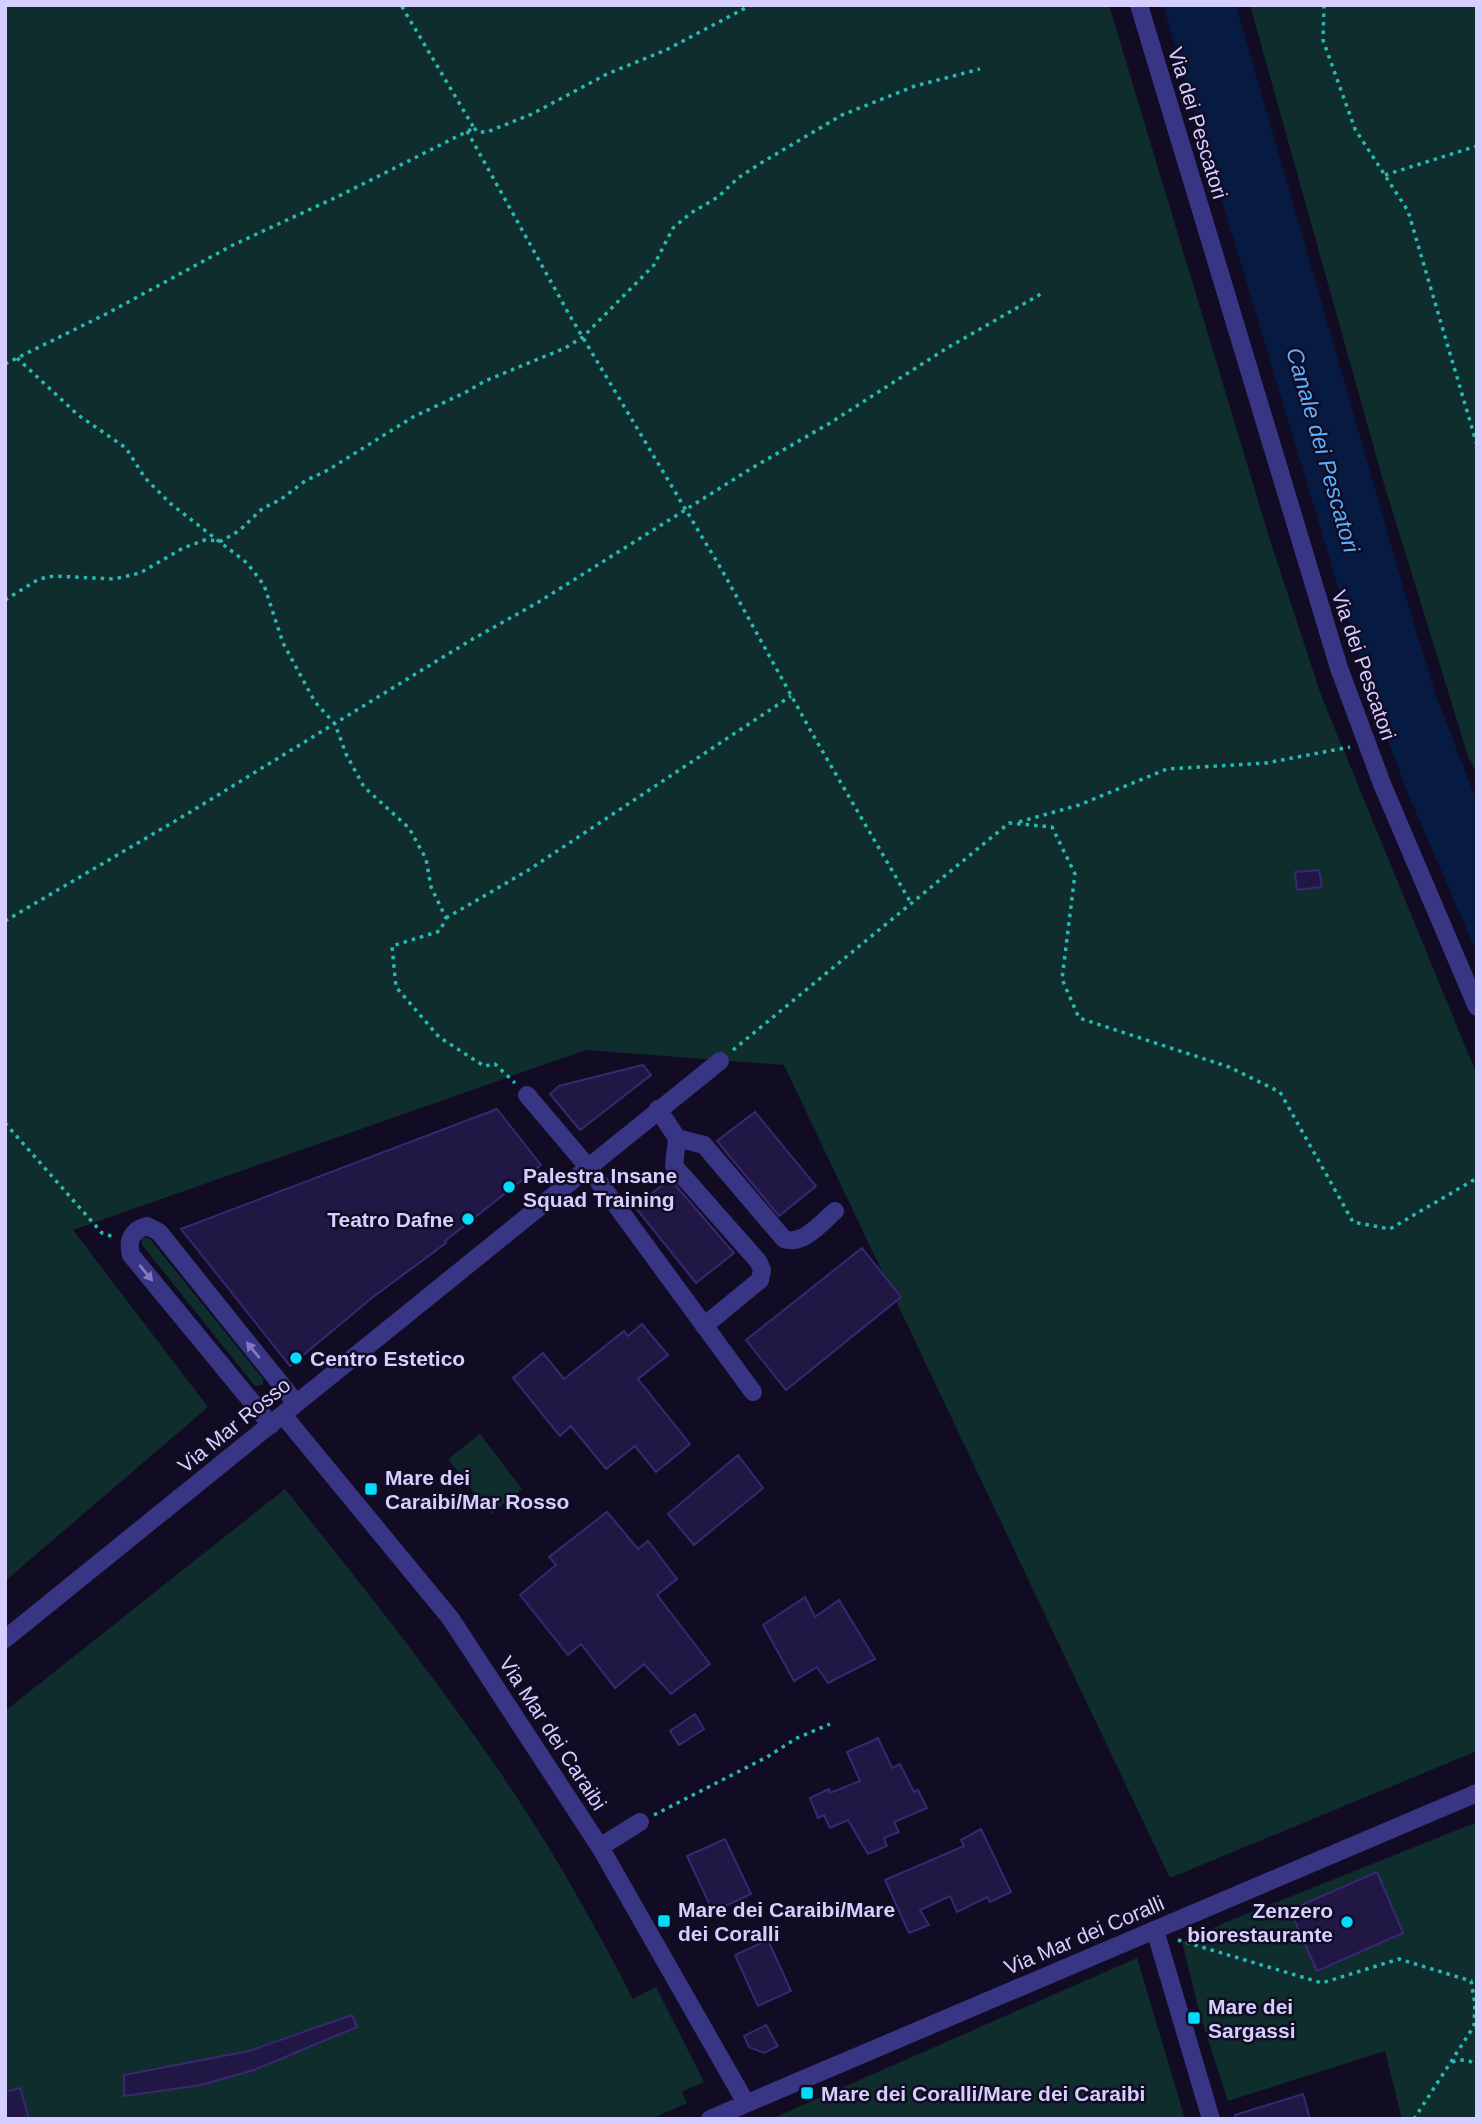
<svg xmlns="http://www.w3.org/2000/svg" width="1482" height="2124" font-family="Helvetica,sans-serif">
<rect width="100%" height="100%" fill="#110c23"/>
<path fill="#0f2d2d" d="M5,5h1104l160,532 52,158 156,380v676l-307,127 -386,-813 -198,-15 -513,180 135,177 -203,174z
M1250,5h227v770l-9,-19 -84,-272z
M145,1237l5,2 113,140v6l-8,1 -113,-141 -1,-6z
M480,1434l42,55 -31,25 -43,-55z
M285,1489c80,100 160,200 231,307 43,65 81,133 117,203l23,-12 48,95 -22,10 5,11 -36,16h-646v-408z
M1477,1822v297h-75l-17,-68 -157,50 -28,-86 -18,-73 42,-19z
M1137,1958l48,161h-414z"/>
<path fill="#071b42" d="M1163,5h73l179,623 22,70 40,104v151l-66,-152 -40,-105z"/>
<path fill="#211745" stroke="#382872" stroke-width="2" d="M1319,870l3,17 -25,3 -2,-18z
M643,1065l8,10 -71,55 -30,-36 9,-8z
M497,1109l44,56 -96,76 1,2 -73,54 -83,69 -109,-137z
M755,1112l61,74 -37,30 -62,-75z
M670,1179l64,74 -38,30 -61,-76z
M862,1248l39,49 -115,93 -40,-50z
M642,1324l26,31 -30,24 52,65 -34,28 -21,-26 -29,23 -35,-43 -11,10 -47,-58 30,-25 21,26 60,-48 4,5z
M738,1455l25,33 -69,57 -26,-31z
M607,1512l31,37 10,-8 29,38 -20,16 53,69 -39,30 -27,-30 -29,24 -34,-44 -13,11 -48,-60 36,-30 -7,-8z
M805,1597l10,20 24,-17 36,59 -47,24 -11,-16 -23,14 -31,-56z
M695,1714l9,15 -25,16 -9,-14z
M878,1738l14,30 8,-4 14,28 4,-2 9,18 -33,14 5,10 -15,6 3,8 -19,8 -20,-34 -18,8 -6,-13 -6,3 -8,-20 19,-9 1,4 30,-12 -13,-29z
M981,1829l30,63 -21,10 -3,-5 -30,15 -7,-16 -30,14 9,15 -20,8 -24,-53 79,-34 -3,-6z
M725,1839l26,55 -38,18 -26,-56z
M1377,1872l26,61 -86,38 -27,-61z
M768,1940l23,51 -33,15 -23,-51z
M352,2015l5,12 -103,43 -53,15 -77,11v-21l125,-24z
M766,2025l12,21 -14,7 -15,-6 -5,-11z
M20,2088l9,31h-24v-27z
M1303,2094l7,25h-74l-1,-4z"/>
<g fill="none" stroke-linecap="round" stroke-linejoin="round">
<path stroke="#27bab4" stroke-width="3.5" stroke-dasharray="3.5 5" stroke-linecap="butt" d="M1324,5l-1,35 32,89 53,82 69,234
M474,128l4,4h9l45,-18 75,-40 59,-24 85,-45
M467,131l103,185 153,256 90,163 98,168
M1385,175l92,-29
M17,358l61,57 48,33 19,30 26,26 76,59 17,22 19,58 32,59 20,22 11,30 18,33 45,41 17,31 5,28 15,31 -6,13 -48,15 4,41 43,50 45,29 11,-2 20,19
M5,364l103,-51 125,-68 108,-50 133,-67 -73,-123
M5,600l34,-21 15,-3 60,3 26,-6 43,-25 22,-8 16,1 18,-10 24,-23 17,-8 25,-19 23,-11 85,-53 53,-25 19,-11 80,-33 18,-11 71,-72 19,-37 18,-15 27,-16 20,-19 23,-15 81,-48 73,-29 65,-17
M1019,822l60,-17 88,-36 99,-6 84,-16
M446,918l81,-47 264,-175
M5,921l182,-107 284,-174 66,-37 215,-135 78,-45 117,-75 94,-54
M733,1050l276,-227 43,4 23,47 -13,105 17,39 150,49 51,25 73,130 37,7 87,-51
M5,1123l97,110 12,4
M654,1815l113,-58 30,-19 33,-14
M1178,1940l144,43 77,-24 72,22 4,23 -1,22 -60,93
M1452,2062c9,-3 18,-3 25,4"/>
<path stroke="#393585" stroke-width="18" d="M1139,5l200,663 43,116 95,223
M527,1095l61,72 165,225
M658,1109l19,29 -3,28 84,95 4,9 -2,10 -56,46
M677,1138l27,7 80,94c19,7 38,-17 51,-28
M283,1415l168,204 149,228 146,256
M271,1425l-140,-170c-4,-15 1,-25 16,-29l12,6 137,171
M5,1639l715,-578
M600,1847l40,-25
M1155,1930l56,189
M710,2119l767,-326"/>
</g>
<defs><path id="oneway-solid" d="M-6-.8H1V-3.2L6.5 0L1 3.2V.8H-6Z" transform="scale(1.75)"/></defs>
<g fill="#7f7abc">
<use href="#oneway-solid" transform="translate(146 1273) rotate(51)"/>
<use href="#oneway-solid" transform="translate(253 1350) rotate(-129)"/>
</g>
<g fill="#00dcf9" stroke="#110c23" stroke-width="2.5">
<circle cx="509" cy="1187" r="7"/>
<circle cx="468" cy="1219" r="7"/>
<circle cx="296" cy="1358" r="7"/>
<rect x="364" y="1482" width="14" height="14" rx="3.5"/>
<rect x="657" y="1914" width="14" height="14" rx="3.5"/>
<circle cx="1347" cy="1922" r="7"/>
<rect x="1187" y="2011" width="14" height="14" rx="3.5"/>
<rect x="800" y="2086" width="14" height="14" rx="3.5"/>
</g>
<g text-anchor="middle" dominant-baseline="central" stroke-width="5" stroke-linejoin="round" paint-order="stroke">
<g font-size="21" fill="#d5ceff" stroke="#110c23">
<text transform="translate(1198 123) rotate(73)">Via dei Pescatori</text>
<text transform="translate(1364 665) rotate(71)">Via dei Pescatori</text>
<text transform="translate(234 1425) rotate(-39)">Via Mar Rosso</text>
<text transform="translate(553 1733) rotate(57)">Via Mar dei Caraibi</text>
<text transform="translate(1084 1935) rotate(-23)">Via Mar dei Coralli</text>
</g>
<g font-size="21" font-weight="bold" fill="#d5ceff" stroke="#110c23" text-anchor="start">
<text x="523" y="1175">Palestra Insane<tspan x="523" dy="24">Squad Training</tspan></text>
<text x="454" y="1219" text-anchor="end">Teatro Dafne</text>
<text x="310" y="1358">Centro Estetico</text>
<text x="385" y="1477">Mare dei<tspan x="385" dy="24">Caraibi/Mar Rosso</tspan></text>
<text x="678" y="1909">Mare dei Caraibi/Mare<tspan x="678" dy="24">dei Coralli</tspan></text>
<text x="1333" y="1910" text-anchor="end">Zenzero<tspan x="1333" dy="24">biorestaurante</tspan></text>
<text x="1208" y="2006">Mare dei<tspan x="1208" dy="24">Sargassi</tspan></text>
<text x="821" y="2093">Mare dei Coralli/Mare dei Caraibi</text>
</g>
<g font-size="23" font-style="italic" fill="#5cb1ff" stroke="#110c23">
<text transform="translate(1323 450) rotate(74)">Canale dei Pescatori</text>
</g>
</g>
<rect width="1482" height="2124" fill="none" stroke="#d5ceff" stroke-width="14"/>
</svg>
